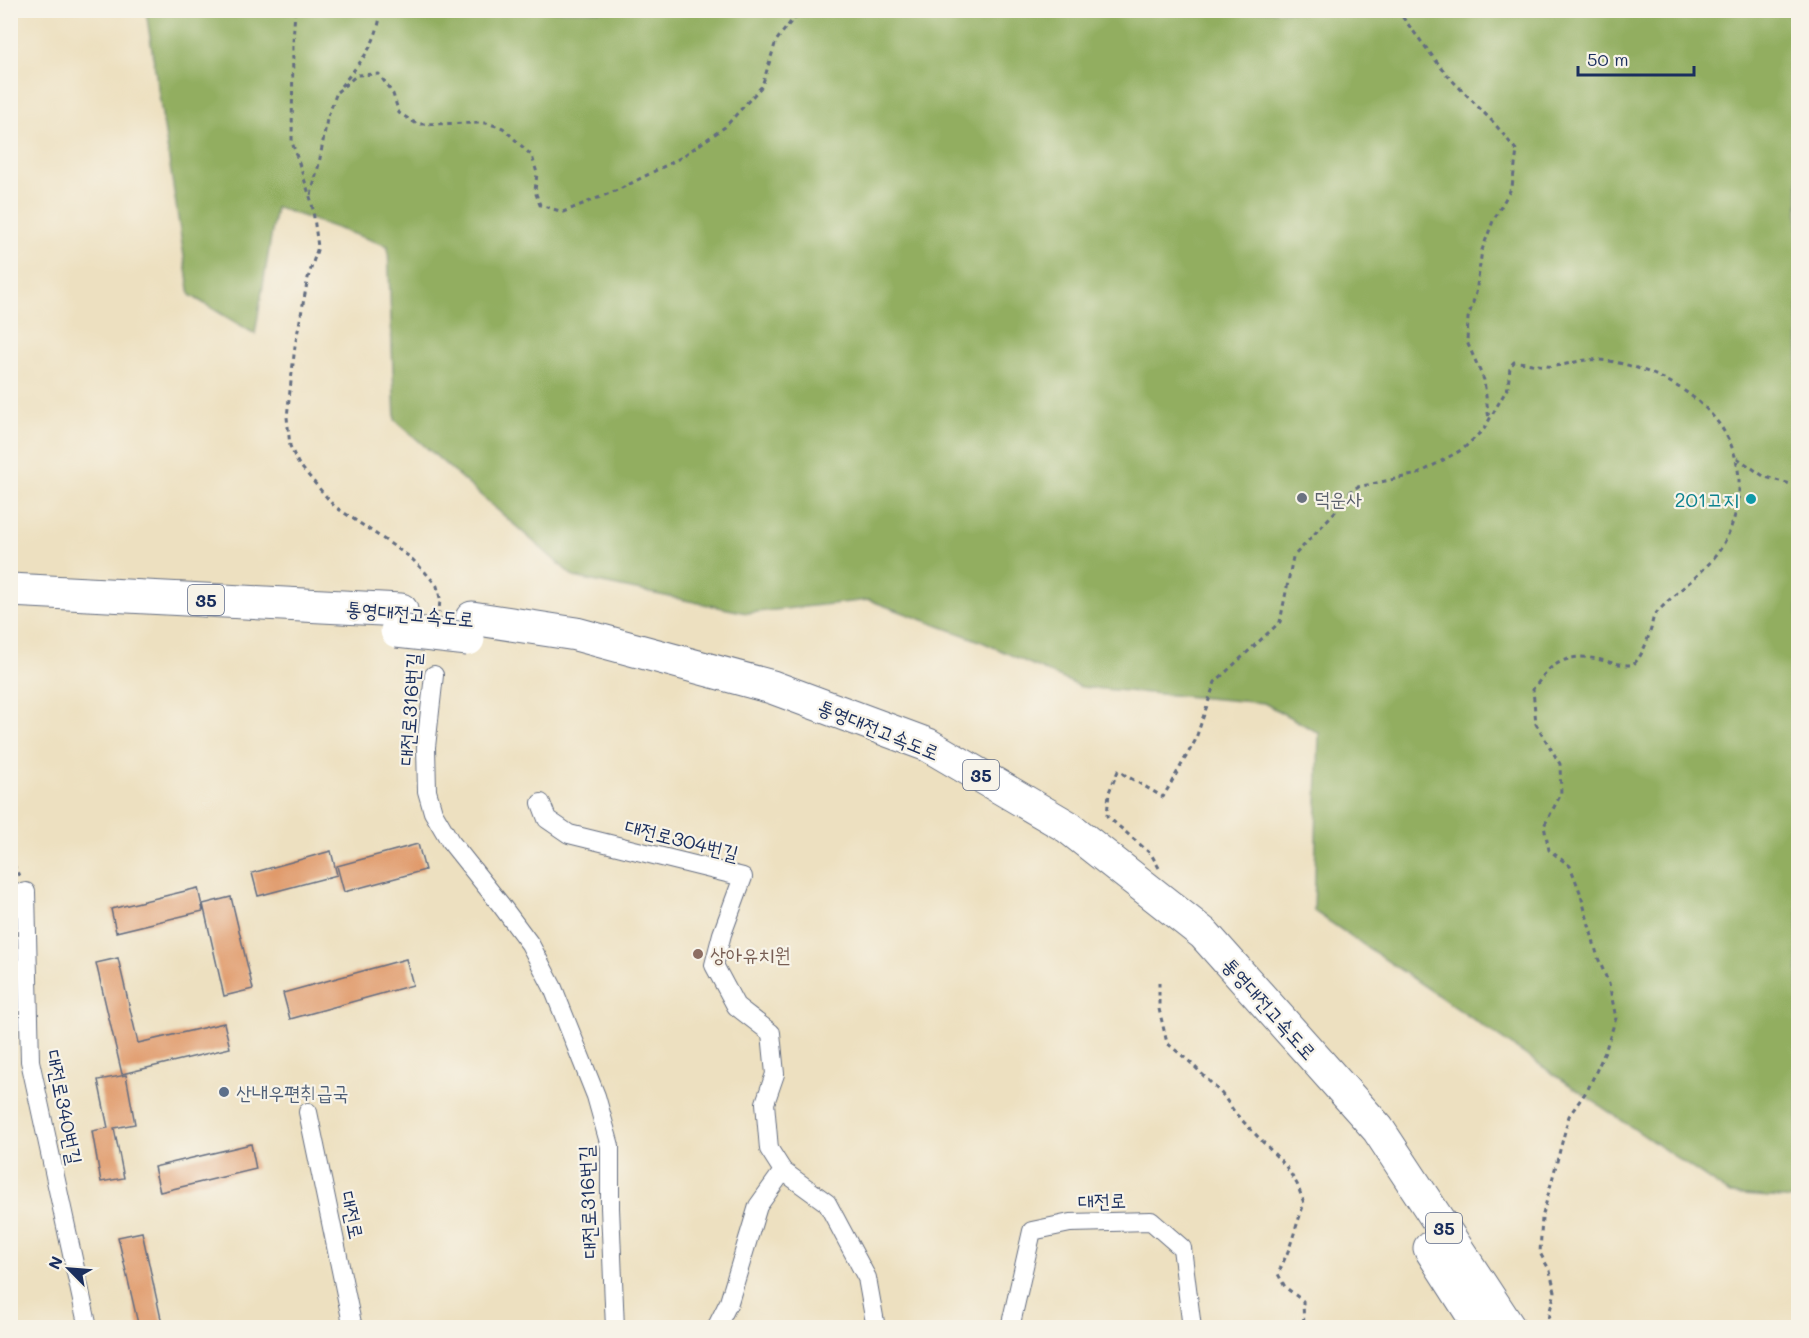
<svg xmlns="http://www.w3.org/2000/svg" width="1809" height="1338" font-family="Mali,'Poor Story',sans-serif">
<rect width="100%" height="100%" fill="#f7f3e8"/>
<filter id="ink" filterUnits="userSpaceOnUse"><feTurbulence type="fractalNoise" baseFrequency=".0167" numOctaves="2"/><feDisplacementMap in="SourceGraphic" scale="12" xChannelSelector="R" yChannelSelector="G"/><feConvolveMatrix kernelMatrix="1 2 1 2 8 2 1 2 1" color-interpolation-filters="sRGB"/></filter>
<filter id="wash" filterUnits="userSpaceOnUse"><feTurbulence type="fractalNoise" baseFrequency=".008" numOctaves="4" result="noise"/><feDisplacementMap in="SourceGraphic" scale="24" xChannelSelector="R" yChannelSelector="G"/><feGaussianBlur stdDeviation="1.35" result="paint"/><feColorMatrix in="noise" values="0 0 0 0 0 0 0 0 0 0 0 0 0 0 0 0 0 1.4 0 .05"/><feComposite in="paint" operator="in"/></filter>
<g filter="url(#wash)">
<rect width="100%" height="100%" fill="#ede0c0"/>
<path fill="#92ae60" stroke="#566e5f" stroke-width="1.5" d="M146,11h1652v1188l-68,-5 -416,-283 5,-178 -55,-30 -183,-16 -101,-46 -111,-41 -122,13 -173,-36 -179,-157 -7,-174 -112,-39 -21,127 -65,-39z"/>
<g id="blocks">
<path fill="#e09a6a" d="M418,844l7,26 -81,22 -7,-26z
M331,851l6,24 -79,21 -6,-23z
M198,888l5,23 -87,21 -5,-23z
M231,897l22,92 -29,7 -21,-92z
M118,958l20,85 86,-20 6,25 -108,26 -26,-111z
M406,959l7,26 -123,34 -7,-26z
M126,1075l9,49 -21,4 10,50 -23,4 -9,-51 16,-3 -10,-48z
M251,1144l5,25 -96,23 -6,-25z
M142,1232l21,96h-24l-21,-91z"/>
</g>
</g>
<g filter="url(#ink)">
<use href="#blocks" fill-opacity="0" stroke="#646d80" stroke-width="1.5"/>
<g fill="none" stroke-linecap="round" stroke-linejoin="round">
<defs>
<path id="street" d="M434,675l-8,72 1,44 6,21 17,29 51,64 29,39 23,44 43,108 14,50v62l5,120
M541,803l6,16 22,15 174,43 -21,57 -8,31 22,41 35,27 4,41 -10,29 4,46 14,22 44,32 40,75 9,50
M10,895l16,-3 4,169 58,267
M308,1112l45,216
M716,1328l13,-26 29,-96 25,-35
M1010,1328l22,-97 38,-8 81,-2 31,27 10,80"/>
<path id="highway" d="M10,590l391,20
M472,618l104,16 196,53 156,58 140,82 136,107 174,195 131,199
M1430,1248l51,80"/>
</defs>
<use href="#street" stroke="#646d80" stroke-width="20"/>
<use href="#highway" stroke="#646d80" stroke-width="35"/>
<path stroke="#646d80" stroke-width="3" stroke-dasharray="4.5 4.5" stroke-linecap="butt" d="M295,10l-2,32 -1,100 20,61 6,44 -10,31 -13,68 -8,71 3,29 8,17 36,43 76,51 15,15 12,14 3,12 -1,15
M1397,10l50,65 47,48 23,28 -5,36 -19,34 -11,29 -6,43 -8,25 -1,24 17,38 5,40
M341,86c21,-26 36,-41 40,-76
M337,92l20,-17 22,-1 14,20 6,19 18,11 69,-1 17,5 29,28 5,17 -2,18 5,14 23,7 57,-23 60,-31 45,-31 37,-41 14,-45 17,-22 26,-9
M311,195l8,-31 8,-45 10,-27
M1737,458l28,19 33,9
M10,856l9,20
M1159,868l-8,-14 -44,-38 2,-24 9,-21 45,26 32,-56 20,-59 65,-60 13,-65 52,-56 8,-13 65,-14 45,-25 21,-20 24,-42 2,-20 4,-5c14,0 27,5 41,4 11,-1 21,-5 32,-6 10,-1 26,1 36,4 83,21 144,88 103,175 -13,27 -38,43 -59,63 -3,4 -10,9 -12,13 -3,4 -3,10 -4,14 -5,14 -7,24 -18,36 -32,0 -51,-19 -81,2 -7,5 -13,15 -19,22l3,35 24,40 1,30 -17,32 5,24 21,16 10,26 18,66 11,26 7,34 -11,34 -17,37 -19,27 -27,102 -2,35 10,18 5,21 -6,22 -2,14
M1159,982v27l8,34 24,20 31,31 14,20 49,51 12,19 7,19 -15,46 -11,25 7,13 18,14 1,27"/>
<use href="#street" stroke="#fff" stroke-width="18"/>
<use href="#highway" stroke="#fff" stroke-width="33"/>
<defs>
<path id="highway-bridge" d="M397,631l71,8"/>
</defs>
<use href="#highway-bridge" stroke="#646d80" stroke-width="35" stroke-linecap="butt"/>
<use href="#highway-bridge" stroke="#fff" stroke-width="33"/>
</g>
</g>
<circle fill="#6b7280" stroke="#f7f3e8" stroke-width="2" cx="1302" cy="498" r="6"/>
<circle fill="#0f9aa8" stroke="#f7f3e8" stroke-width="2" cx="1751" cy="499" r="6"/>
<circle fill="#8d6e63" stroke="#f7f3e8" stroke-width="2" cx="698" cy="954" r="6"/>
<circle fill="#5c6f8a" stroke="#f7f3e8" stroke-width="2" cx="224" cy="1092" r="6"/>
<g text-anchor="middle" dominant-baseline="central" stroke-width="4.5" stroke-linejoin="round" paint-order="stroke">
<g fill="#f7f3e8" stroke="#5d6a87" stroke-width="1.5">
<rect x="188" y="585" width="36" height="30" rx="4.5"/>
<rect x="963" y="760" width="36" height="30" rx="4.5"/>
<rect x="1426" y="1213" width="36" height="30" rx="4.5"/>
</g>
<g font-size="18" font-weight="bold" fill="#1b2f5e">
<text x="206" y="600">35</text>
<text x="981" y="775">35</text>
<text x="1444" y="1228">35</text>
</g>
<g font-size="20" fill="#5b616d" stroke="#f7f3e8" text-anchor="start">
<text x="1314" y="498">덕운사</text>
</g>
<g font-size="20" fill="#0d838f" stroke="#f7f3e8" text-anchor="end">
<text x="1739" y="499">201고지</text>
</g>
<g font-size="20" fill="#1b2f5e" stroke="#f7f3e8">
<text transform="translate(410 613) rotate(5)">통영대전고속도로</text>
<text transform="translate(409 709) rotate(-86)">대전로316번길</text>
<text transform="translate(879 729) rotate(22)">통영대전고속도로</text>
<text transform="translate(682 839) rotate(14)">대전로304번길</text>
<text transform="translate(1270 1008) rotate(48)">통영대전고속도로</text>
<text transform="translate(65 1107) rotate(79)">대전로340번길</text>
<text transform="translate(1102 1200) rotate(-2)">대전로</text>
<text transform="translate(587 1202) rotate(-92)">대전로316번길</text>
<text transform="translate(353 1215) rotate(78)">대전로</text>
</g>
<g font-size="20" fill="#785e54" stroke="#f7f3e8" text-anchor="start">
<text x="710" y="954">상아유치원</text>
</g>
<g font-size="20" fill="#4e5e75" stroke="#f7f3e8" text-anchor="start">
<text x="236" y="1092">산내우편취급국</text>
</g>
</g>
<rect width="1809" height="1338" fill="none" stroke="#f7f3e8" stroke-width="36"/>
<g transform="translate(69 1269) rotate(295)" stroke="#f7f3e8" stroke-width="4.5" paint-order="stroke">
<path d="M0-4.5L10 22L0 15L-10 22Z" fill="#1b2f5e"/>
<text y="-9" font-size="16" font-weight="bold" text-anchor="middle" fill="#1b2f5e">N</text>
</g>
<path d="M1578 66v9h116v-9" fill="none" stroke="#1b2f5e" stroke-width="3"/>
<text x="1587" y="66" font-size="18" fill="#1b2f5e" stroke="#f7f3e8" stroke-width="4.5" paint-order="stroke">50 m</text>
</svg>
